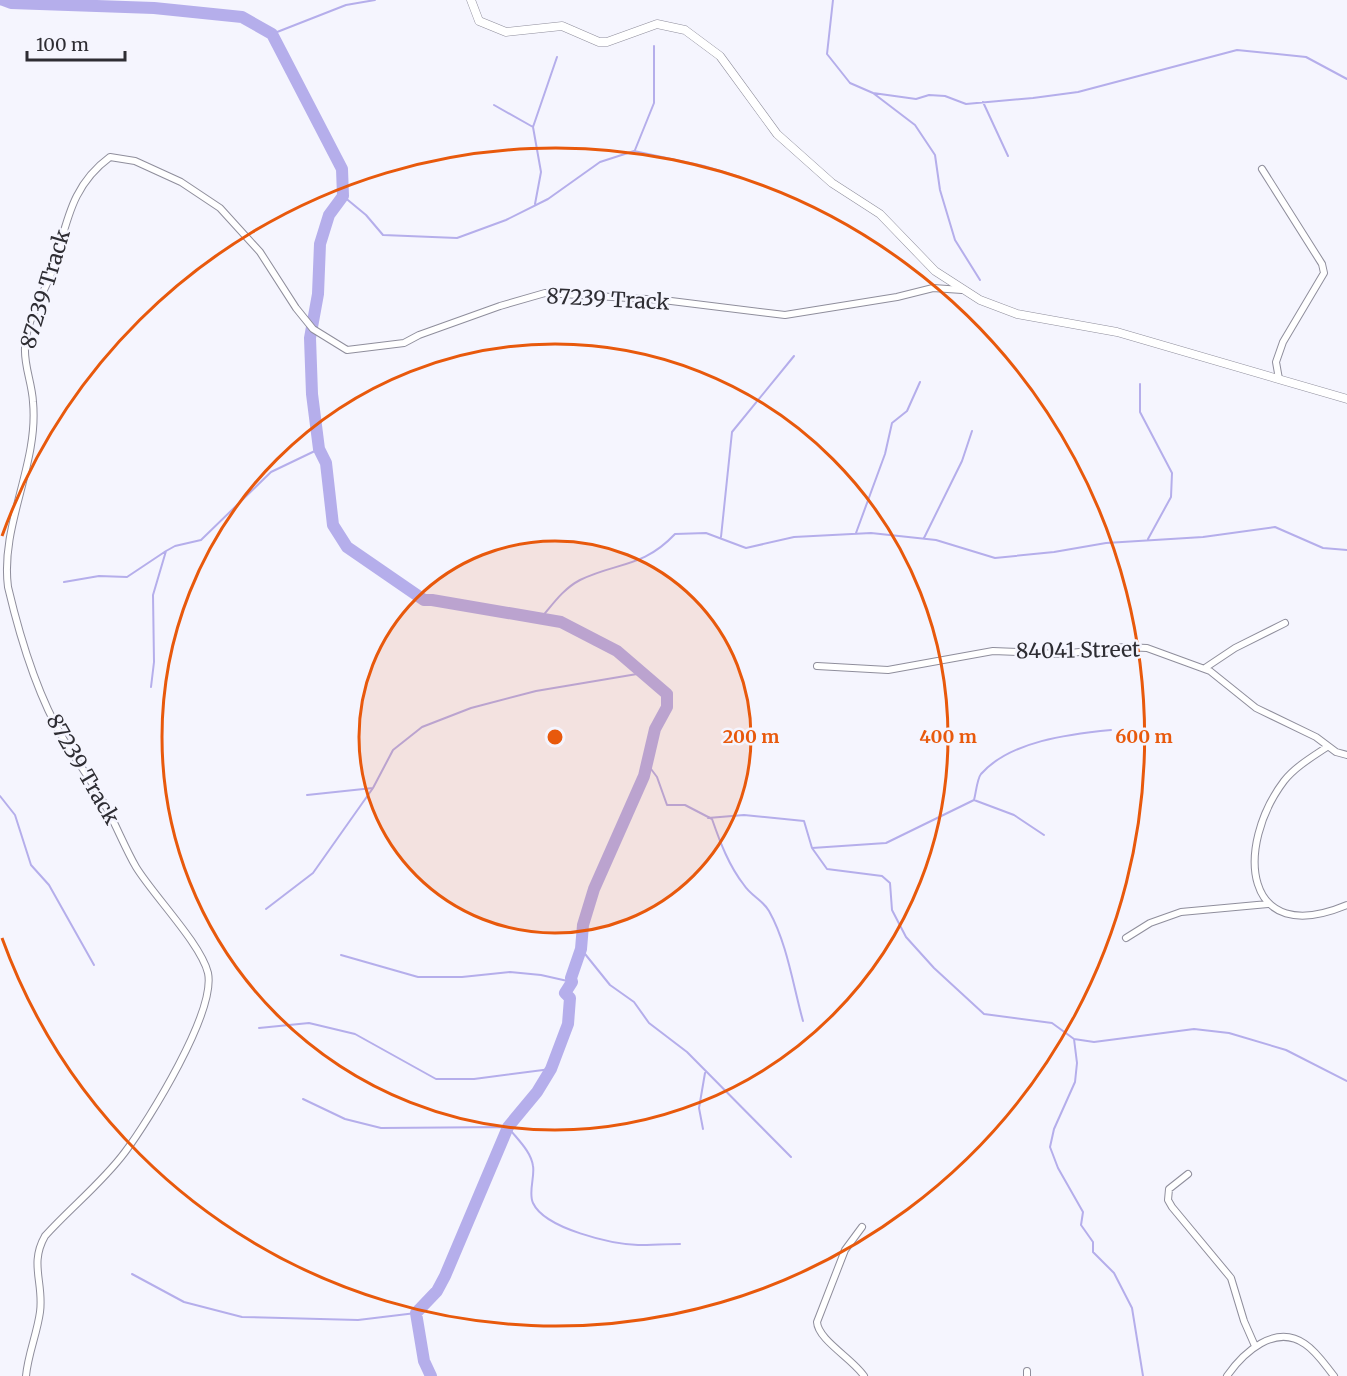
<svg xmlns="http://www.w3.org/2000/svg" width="1347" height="1376" font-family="Merriweather,serif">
<rect width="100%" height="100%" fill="#f5f5fe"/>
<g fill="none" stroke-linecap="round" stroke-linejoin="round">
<path stroke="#b5aeeb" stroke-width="2" d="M833,0l-6,54 23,29 23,10 42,32 20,30 5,35 15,50 25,40
M272,34l74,-29 29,-5
M873,93l43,6 13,-4 16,1 21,8 67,-6 45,-6 159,-42 69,7 41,22
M983,102l25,54
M494,105l39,22
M635,150l19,-47v-57
M343,196l23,19 17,20 74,3 49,-18 42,-21 52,-37 34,-11 70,15 36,11
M535,204l6,-32 -8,-45 24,-70
M1140,384v28l32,61 -1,24 -23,42
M856,533l29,-79 7,-31 15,-12 13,-29
M721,537l11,-105 62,-76
M924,538l38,-77 10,-30
M64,582l35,-6 28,1 39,-26
M541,618c12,-14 22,-29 39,-38 37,-18 63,-12 95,-46l31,-1 40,15 48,-11 77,-4 65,7 59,18 59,-6 52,-9 97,-6 72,-10 48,21 24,2
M151,687l3,-25 -1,-67 13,-44 9,-5 26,-6 70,-68 48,-23
M648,765l9,12 10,28h18l27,14c8,23 17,47 32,66 7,11 18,14 25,26 18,32 24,74 34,110
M307,795l66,-7
M0,796l15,19 16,50 18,20 45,80
M974,800l40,15 30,20
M708,818l36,-3 60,6 8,27 15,21 55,7 8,7 2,27 14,27 28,31 50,46 68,9 22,16 20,3 100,-13 35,4 57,17 61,31
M812,848l74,-5 88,-43c2,-7 3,-21 7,-26 29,-33 89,-40 130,-44
M266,909l47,-36 60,-85 20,-38 29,-23 49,-19 65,-17 107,-18
M581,949l29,36 24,17 15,21 38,29 104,105
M341,955l77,22h44l48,-5 31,3 31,7
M259,1028l50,-5 46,11 81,45h38l77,-10
M1074,1039l3,24 -2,19 -21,47 -4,18 8,21 25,44 -2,13 12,17v10l21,21 18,35 11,68
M303,1099l42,20 36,9 127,-1c9,12 23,24 25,39 2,11 -5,27 0,37 12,26 79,41 105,42 14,0 28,-1 42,-1
M703,1129l-4,-21 6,-35
M132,1274l52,28 58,15 116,3 58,-7"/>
<path stroke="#b5aeeb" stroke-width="12" d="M3,0l8,3 143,5 88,9 30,17 70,135 1,27 -14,19 -9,29 -2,50 -8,44 2,56 7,55 7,14 7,62 14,22 77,53h8l129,22 56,29 50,43v13l-12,22 -11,47 -50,113 -11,36 -2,24 -10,29 1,4 -7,11 5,5 -2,26 -17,45 -14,23 -29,35 -63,149 -8,15 -21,22 8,48 7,15"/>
<defs>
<path id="minor" d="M1262,169l60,95 2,9 -41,69 -7,20 3,17
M817,666l71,4 105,-19 68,3 64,-7 22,1 63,23 46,37 60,29 20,15 11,3
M1205,668l30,-20 50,-25
M1327,747c-15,10 -32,20 -43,34 -49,65 -42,168 63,124
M1126,938l24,-15 31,-11 87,-8
M1188,1174l-19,15 -1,11 4,7 59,71 13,43 11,25
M862,1227l-17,23 -28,72c1,18 36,37 47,54
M26,1376c2,-22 11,-42 14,-64 4,-29 -11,-48 5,-76 25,-28 57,-53 80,-84 24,-32 91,-140 83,-179 -7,-29 -55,-78 -72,-106 -11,-19 -19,-40 -30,-60 -12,-23 -28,-44 -42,-67 -27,-45 -44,-102 -56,-153 -8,-62 31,-123 25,-185 -1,-19 -9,-36 -8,-54 0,-23 15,-48 24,-69 18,-45 16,-89 61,-122l25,4 46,21 39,26 40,44 36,56 17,21 34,21 57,-7 15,-8 81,-29 45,-13 118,7 122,15 112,-18 36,-9 29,2
M1027,1376v-5
M1227,1376c16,-23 48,-53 78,-32 12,8 20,21 29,32"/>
<path id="tertiary" d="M471,0l8,21 27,11 56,-6 37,16h8l50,-18 28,6 35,26 57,78 55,49 48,31 55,57 45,29 37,14 100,18 230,67"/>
</defs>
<use href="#minor" stroke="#8f8e9c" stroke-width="8"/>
<use href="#tertiary" stroke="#8f8e9c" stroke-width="9"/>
<use href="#minor" stroke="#fff" stroke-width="6"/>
<use href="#tertiary" stroke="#fff" stroke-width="8"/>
</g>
<circle cx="555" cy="737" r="196" fill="#e8590c" fill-opacity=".12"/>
<g fill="none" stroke="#e8590c" stroke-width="3">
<circle cx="555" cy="737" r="196"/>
<circle cx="555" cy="737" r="393"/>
<path d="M2 536A589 589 0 1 1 2 938"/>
</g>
<g text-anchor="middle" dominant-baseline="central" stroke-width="5" stroke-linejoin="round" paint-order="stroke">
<g font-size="21" fill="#2e2d33" stroke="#f5f5fe">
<text transform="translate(45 289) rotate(-73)">87239 Track</text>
<text transform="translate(608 299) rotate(3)">87239 Track</text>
<text transform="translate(1078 650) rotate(-1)">84041 Street</text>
<text transform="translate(83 769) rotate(60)">87239 Track</text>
</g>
</g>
<circle cx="555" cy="737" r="9" fill="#e8590c" stroke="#f5f5fe" stroke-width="3"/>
<g font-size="18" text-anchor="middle" font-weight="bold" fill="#e8590c" stroke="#f5f5fe" stroke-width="5" stroke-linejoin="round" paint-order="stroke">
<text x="751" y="743">200 m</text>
<text x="948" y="743">400 m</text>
<text x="1144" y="743">600 m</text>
</g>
<path d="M27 51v9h98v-9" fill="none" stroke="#2e2d33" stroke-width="3"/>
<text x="36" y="51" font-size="18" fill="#2e2d33" stroke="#f5f5fe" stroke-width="4.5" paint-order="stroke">100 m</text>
</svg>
